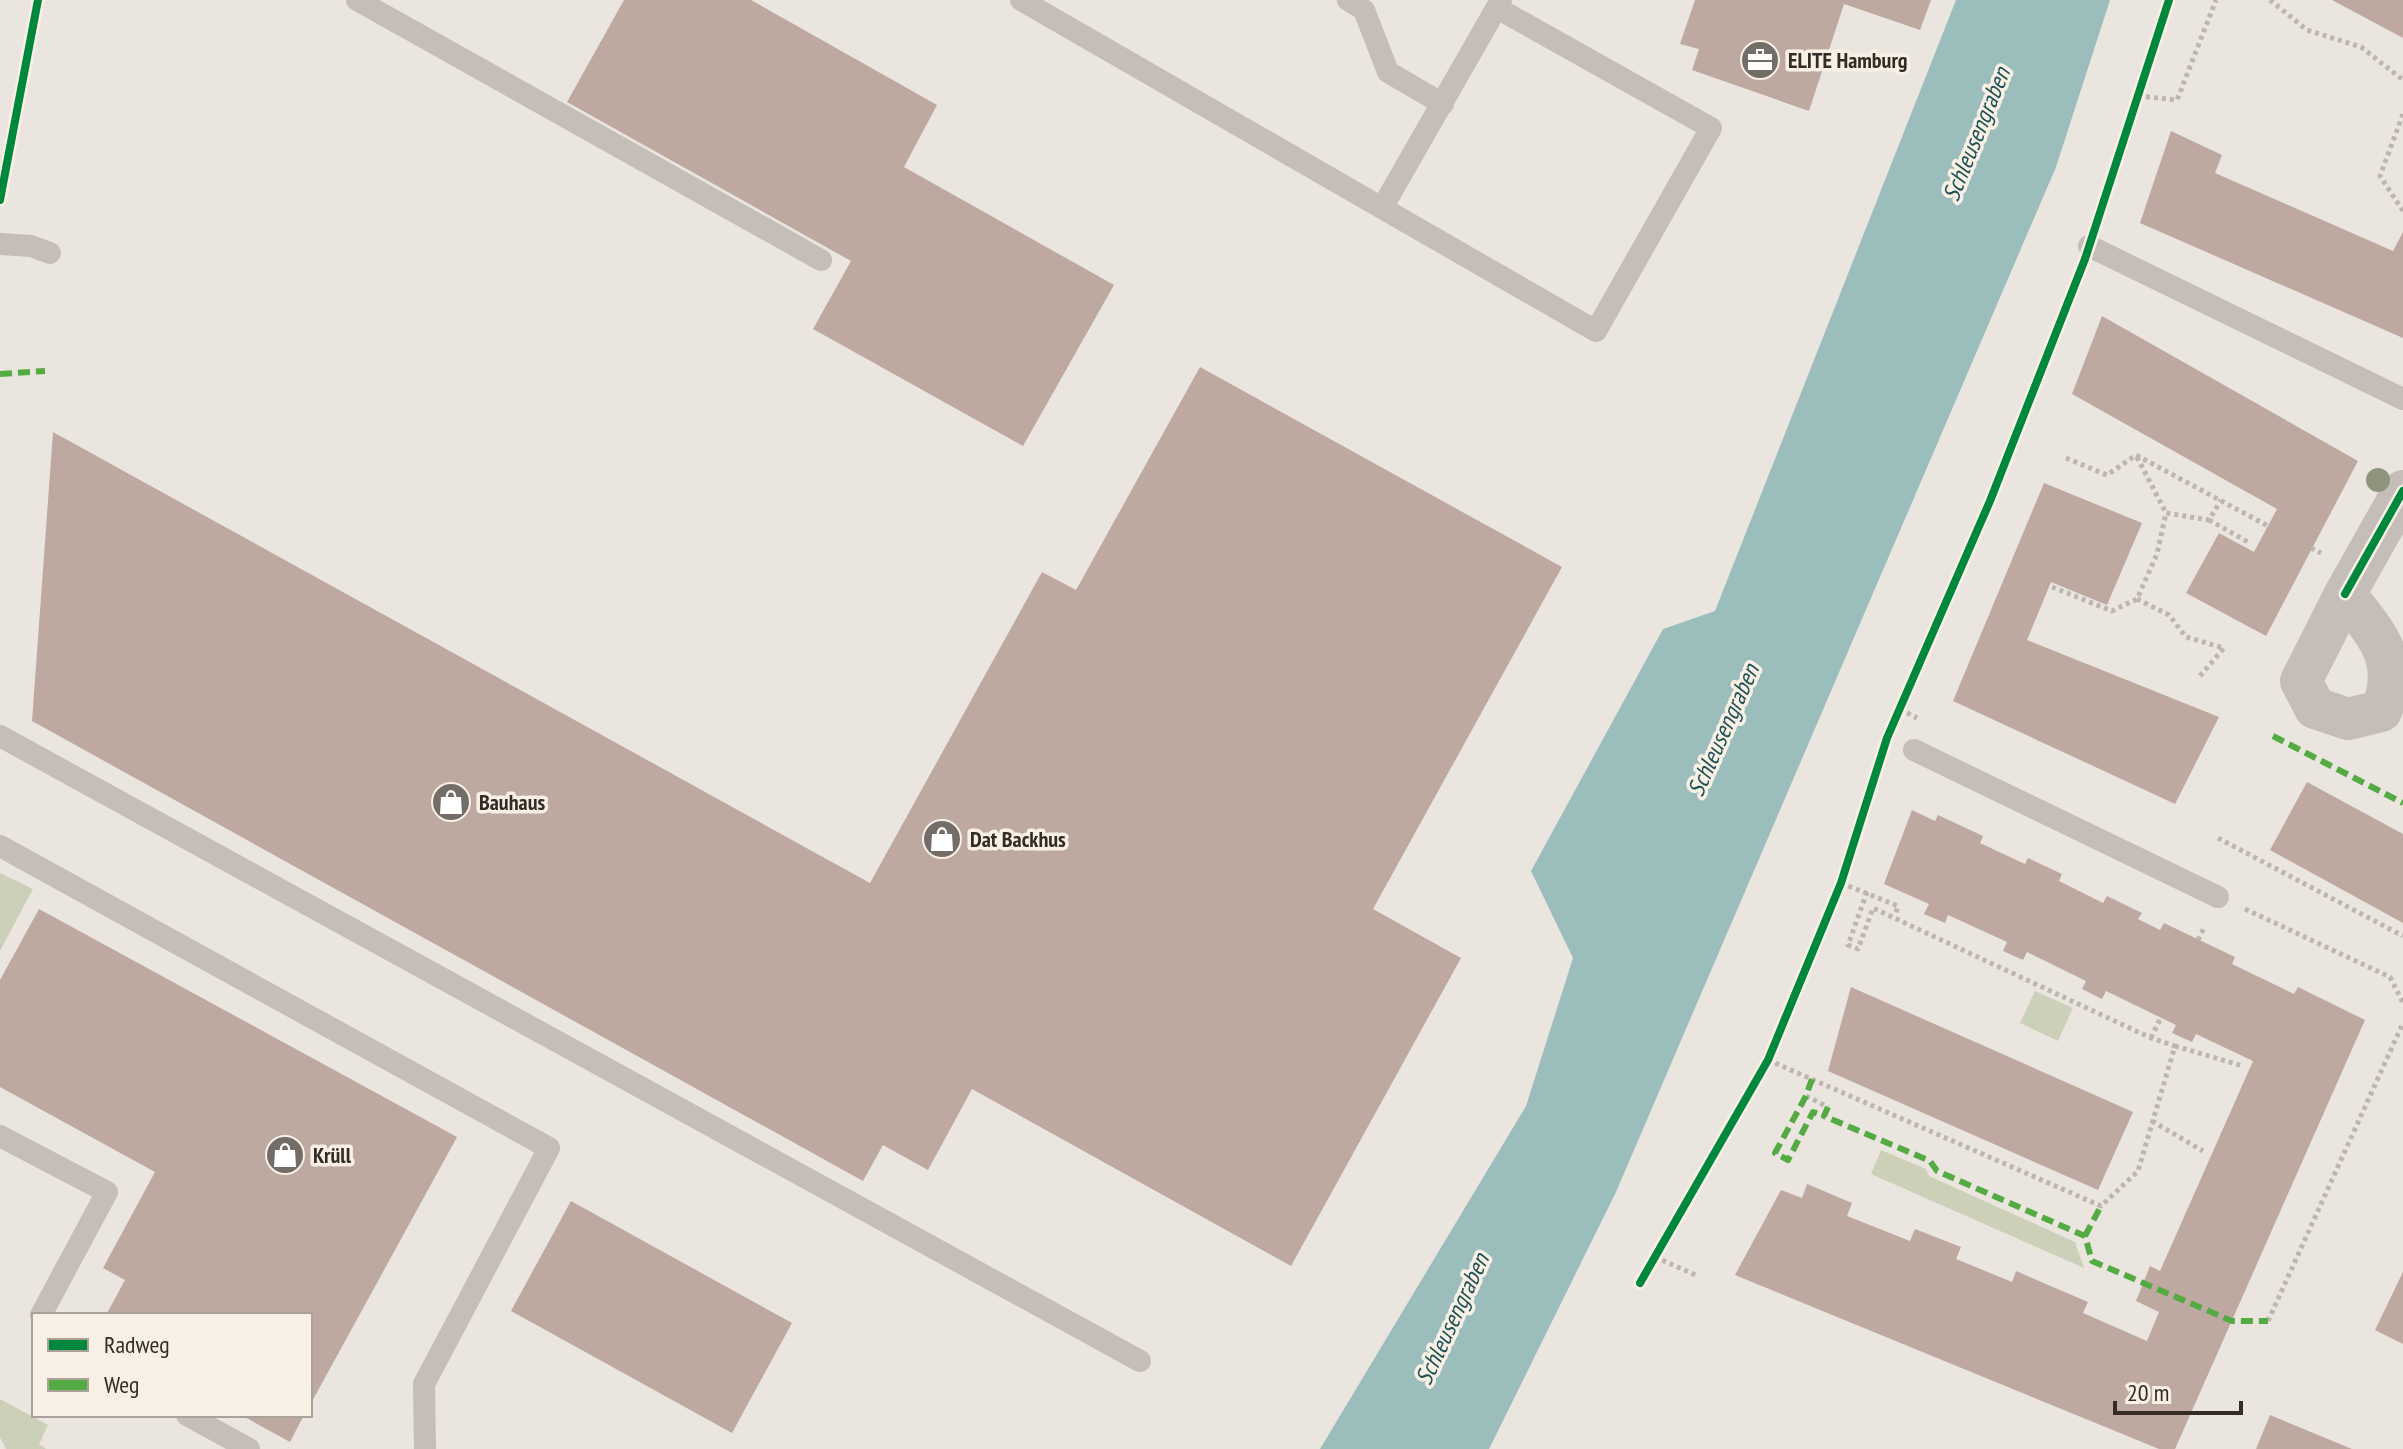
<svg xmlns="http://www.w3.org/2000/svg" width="2403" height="1449" font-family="'PT Sans Narrow',sans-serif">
<rect width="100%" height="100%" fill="#ebe5df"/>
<path fill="#ccd0b9" d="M0,873l33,16 -33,62z
M2035,991l38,17 -15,33 -38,-18z
M1881,1150l45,19 3,7 146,66 9,26 -213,-94z
M0,1399l48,26 -9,19 7,5h-40l-6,-12z"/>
<path fill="#9bbdbc" d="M1956,0h154l-54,167 -440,1025 -127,257h-169l206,-343 47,-148 -42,-87 132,-242 52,-18z"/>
<path fill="#bea9a1" d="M624,0h127l186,105 -33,62 210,118 -91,161 -210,-117 38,-68 -284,-159z
M1695,0h236l-11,30 -76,-26 -35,107 -117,-41 7,-21 -19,-5z
M2332,0h71v38z
M2171,131l51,24 -7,18 178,78 10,-19v106l-263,-115z
M2102,316l256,145 -92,175 -80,-43 33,-60 35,19 23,-43 -205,-115z
M1200,367l362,200 -189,342 88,49 -170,308 -319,-177 -44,81 -45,-25 -20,36 -831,-460 21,-289 817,451 172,-311 34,18z
M2044,483l98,40 -35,82 -56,-23 -24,58 192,77 -44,87 -222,-103z
M2307,782l96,52v89l-133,-73z
M1912,810l23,11 3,-6 45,21 -3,7 45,21 3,-6 34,16 -3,7 44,22 4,-7 35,17 -4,6 22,11 4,-7 71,34 -3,7 62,30 4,-7 67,33 -190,429h-16l-424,-174 46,-85 21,8 5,-14 45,19 -5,13 63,25 5,-12 46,18 -5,12 56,23 4,-11 72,31 -5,11 64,28 12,-29 -23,-11 14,-35 10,5 93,-210 -57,-27 -4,8 -20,-9 4,-8 -70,-34 -4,8 -20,-10 4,-8 -59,-29 -4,8 -20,-9 4,-9 -59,-27 -3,8 -21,-9 5,-10 -45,-20z
M39,909l418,228 -147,268v-90h-204l19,-35 -22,-12 52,-96 -155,-85v-107z
M1851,987l282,125 -35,78 -270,-119z
M571,1201l221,122 -60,110 -221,-122z
M2403,1272v72l-28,-14z
M241,1415h63l-14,27z
M2270,1415l82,34h-96z"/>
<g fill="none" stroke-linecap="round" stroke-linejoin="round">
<path stroke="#bdb6b0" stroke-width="5" stroke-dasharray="4 4" stroke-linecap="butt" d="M2270,0l37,30 54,17 42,33
M2138,96l39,4 39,-100
M2403,114l-23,62 23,35
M2099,216l70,-216
M2137,457l29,56
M2066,458l41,17 29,-20 132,71
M2209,520l39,22
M2311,548l10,5
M2052,587l60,24 25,-12 20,-45 9,-41 43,7 12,-20
M2137,599l32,16 17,22 38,11 -24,28
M1900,709l17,9
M1894,724l96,-223 89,-226
M2218,838l185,98
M1841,883l57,23 -3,10
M2245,909l145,68 13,26
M2198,940l7,-14
M2151,1038l10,-21
M2175,1046l68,20
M1768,1060l333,146 37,-35 37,-125 -24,-8 -278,-130 -15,41 -10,-4 19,-53
M1806,1096l22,11
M2152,1121l51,30
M1655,1257l43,19
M1640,1283l128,-223 73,-177 41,-127
M2268,1321l135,-298"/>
<path stroke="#c4bdb8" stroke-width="22" d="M357,0l464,260
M1021,0l361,208 119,-208
M1348,0l16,10 24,62 55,32
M1382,208l214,123 115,-203 -214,-120
M0,244l31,2 19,7
M2089,246l314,153
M0,736l1140,625
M1914,750l304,147
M0,846l549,302 -125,236 1,65
M0,1136l107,56 -66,123
M187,1415l62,34"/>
<path stroke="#c4bdb8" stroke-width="42" d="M2345,594c31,40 58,66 36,117l-33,8 -33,-11 -14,-27 44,-87 58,-103"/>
<path stroke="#54ab44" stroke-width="6" stroke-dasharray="12 6" stroke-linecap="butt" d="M0,374l45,-3
M2273,736l130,67
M1812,1079l-6,17 -31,57 13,7 25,-48 11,4
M1828,1107l-4,9 106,45 7,10 148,65 7,25 140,60h36
M2085,1236l16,-30"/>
<defs>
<path id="cycleway" d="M0,200l38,-200
M2345,594l58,-103
M1640,1283l128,-223 73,-177 46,-145 103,-237 95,-242 84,-259"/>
</defs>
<use href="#cycleway" stroke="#f9f0e5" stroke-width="13"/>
<use href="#cycleway" stroke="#00873e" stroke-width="8"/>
</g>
<circle fill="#8f947c" cx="2378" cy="480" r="12"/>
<defs>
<symbol id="office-disc" viewBox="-11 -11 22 22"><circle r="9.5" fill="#746c67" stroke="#f9f0e5"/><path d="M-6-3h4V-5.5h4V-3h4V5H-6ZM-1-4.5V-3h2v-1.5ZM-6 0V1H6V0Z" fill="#fff"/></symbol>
<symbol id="shop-disc" viewBox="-11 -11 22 22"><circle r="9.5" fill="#746c67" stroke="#f9f0e5"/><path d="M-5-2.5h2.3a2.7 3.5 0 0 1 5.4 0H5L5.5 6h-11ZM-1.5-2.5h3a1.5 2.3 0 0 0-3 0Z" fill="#fff"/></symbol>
</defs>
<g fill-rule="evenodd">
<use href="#office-disc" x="1738" y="38" width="44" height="44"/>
<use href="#shop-disc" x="429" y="780" width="44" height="44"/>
<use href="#shop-disc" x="920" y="817" width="44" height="44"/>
<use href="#shop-disc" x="263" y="1133" width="44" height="44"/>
</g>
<g text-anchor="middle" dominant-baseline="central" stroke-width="7" stroke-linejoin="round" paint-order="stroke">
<g font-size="22" font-weight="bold" fill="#342b27" stroke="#f9f0e5" text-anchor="start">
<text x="1788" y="60">ELITE Hamburg</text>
<text x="479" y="802">Bauhaus</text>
<text x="970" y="839">Dat Backhus</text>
<text x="313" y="1155">Krüll</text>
</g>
<g font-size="24" font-style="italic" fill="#1d5255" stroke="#f9f0e5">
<text transform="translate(1976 134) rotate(-68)">Schleusengraben</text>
<text transform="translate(1723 730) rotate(-66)">Schleusengraben</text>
<text transform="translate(1452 1319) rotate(-65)">Schleusengraben</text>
</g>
</g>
<rect x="32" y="1313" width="280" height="104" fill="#f9f0e5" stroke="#aaa199" stroke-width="2"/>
<rect x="48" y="1339" width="40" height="12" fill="#00873e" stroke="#aaa199" stroke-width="2"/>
<text x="104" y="1353" font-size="24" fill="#342b27">Radweg</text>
<rect x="48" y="1379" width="40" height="12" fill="#54ab44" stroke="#aaa199" stroke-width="2"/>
<text x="104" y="1393" font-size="24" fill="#342b27">Weg</text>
<path d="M2115 1401v12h126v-12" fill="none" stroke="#342b27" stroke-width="4"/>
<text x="2127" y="1401" font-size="24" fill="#342b27" stroke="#f9f0e5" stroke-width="6" paint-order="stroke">20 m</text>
</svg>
